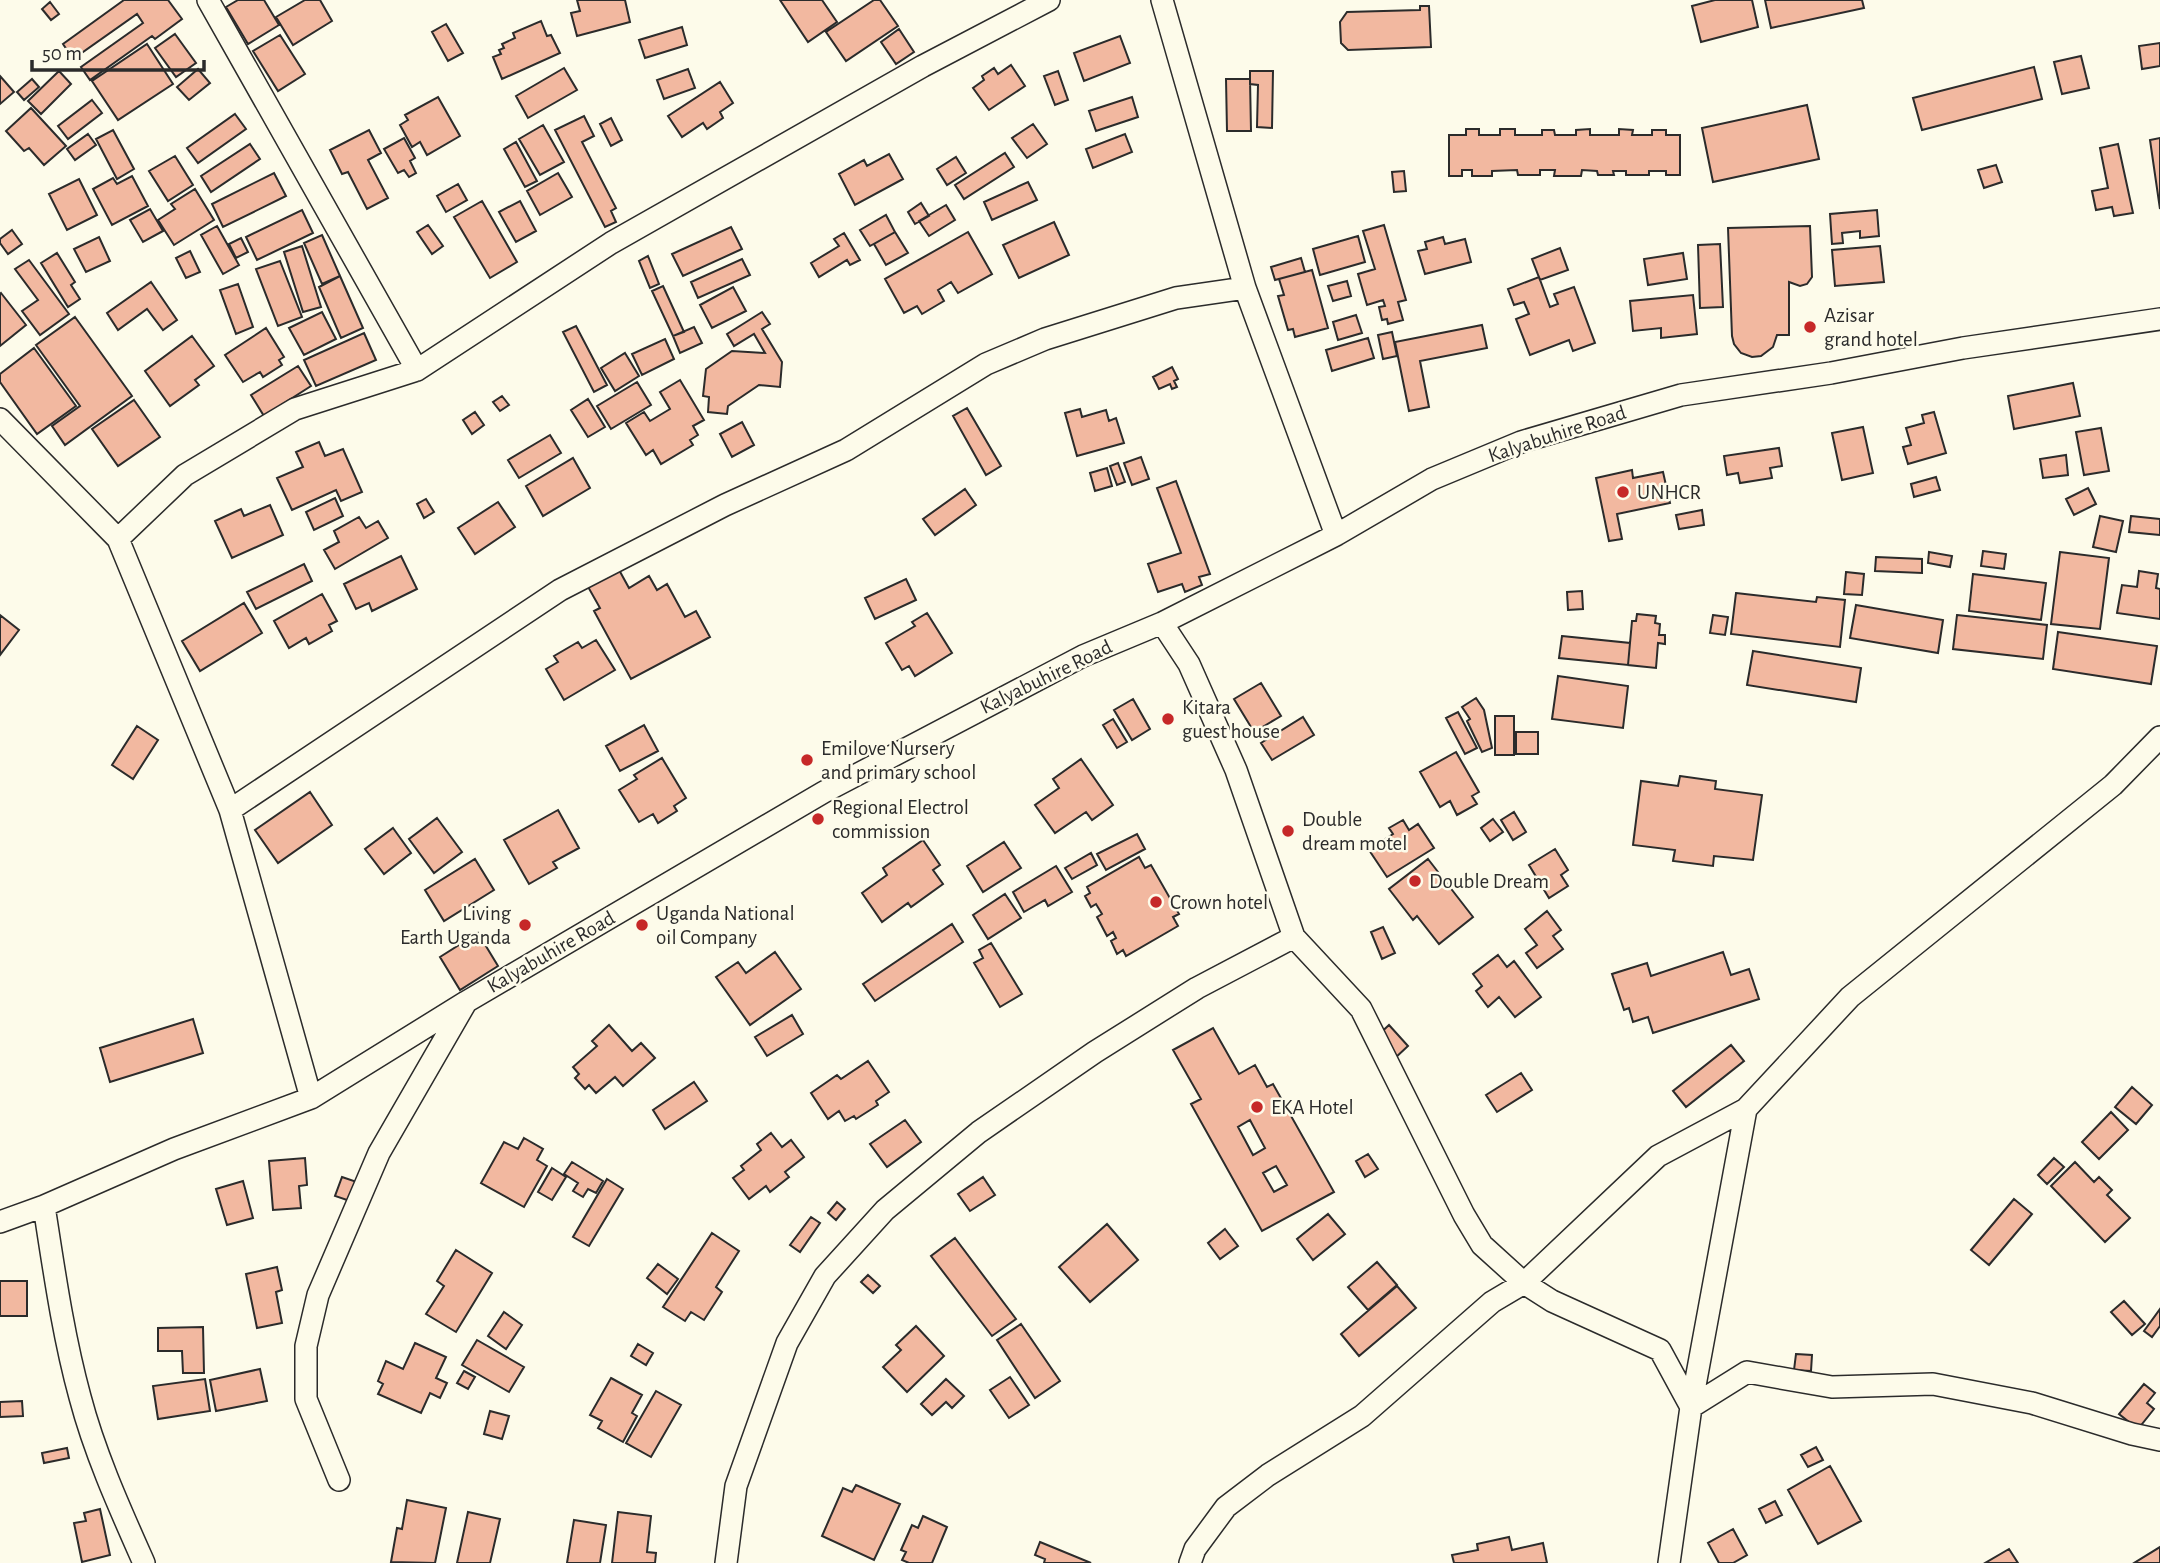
<svg xmlns="http://www.w3.org/2000/svg" width="2160" height="1563" font-family="'Alegreya Sans',sans-serif">
<rect width="100%" height="100%" fill="#fdfbea"/>
<path fill="#f2b8a0" stroke="#2b2b2b" stroke-width="2" fill-rule="evenodd" d="M124,0h44l14,19 -27,20 -3,-3 -62,44 -9,-13 62,-44 -6,-9 -64,45 -10,-15z
M238,0h26l15,25 -31,19 -22,-37z
M305,0h15l12,21 -39,24 -17,-28z
M577,0h48l5,22 -53,14 -6,-23 9,-2z
M780,0h42l15,22 -29,20z
M874,0h6l18,26 -52,35 -20,-29z
M1715,0h37l6,27 -57,15 -9,-36z
M1765,0h97l2,8 -93,20z
M50,2l9,12 -8,6 -9,-11z
M1420,6h9l2,41 -83,3 -7,-7 -1,-21 7,-10 73,-2z
M541,21l6,15 4,-1 9,18 -58,26 -9,-22 8,-3 -2,-4 5,-2 -2,-4 13,-6 -2,-5z
M446,24l17,29 -15,8 -16,-29z
M682,27l5,18 -42,13 -6,-18z
M899,29l15,23 -18,12 -15,-22z
M175,34l21,29 -20,14 -21,-29z
M280,35l25,39 -27,17 -25,-40z
M1120,36l10,27 -46,18 -10,-28z
M2160,43v23l-18,3 -3,-23z
M147,44l26,40 -55,36 -26,-39z
M2081,56l8,32 -27,6 -8,-32z
M1011,65l14,21 -36,24 -16,-22 11,-8 -2,-4 12,-8 4,6z
M2034,67l8,32 -120,31 -9,-32z
M564,68l13,22 -49,28 -12,-22z
M198,69l12,14 -21,17 -12,-13z
M688,69l7,19 -31,11 -7,-19z
M59,71l12,13 -30,30 -13,-13z
M1058,71l10,29 -13,5 -11,-29z
M1250,71h23l-1,57 -15,-1 1,-42 -8,-1z
M0,76l14,16 -14,12z
M32,79l7,8 -15,13 -7,-8z
M1226,79h24l1,52h-24z
M720,82l13,21 -13,9 3,6 -16,11 -4,-6 -21,14 -14,-21z
M438,97l22,39 -33,19 -7,-13 -8,5 -12,-22 8,-5 -3,-5z
M1132,97l6,20 -42,14 -7,-20z
M92,100l10,13 -34,26 -10,-13z
M1807,105l12,54 -106,23 -11,-54z
M31,108l35,38 -22,19 -15,-17 -5,3 -18,-20z
M235,114l11,15 -48,34 -11,-15z
M584,116l10,20 -12,6 34,66 -5,3 5,11 -11,5 -50,-97z
M611,118l11,22 -11,6 -11,-22z
M1033,124l14,20 -20,14 -15,-20z
M543,125l21,37 -24,13 -21,-36z
M1466,129h13v6h21v-6h15v6h27v-5h12l1,5h21v-5l14,-1v6h29v-6l14,1 -1,5h20v-5h14v5h14v40h-14v-4h-17v4h-23v-4h-13l1,4h-16l-1,-4 -15,-1 -1,6h-27l1,-6h-15v5h-22l-1,-5 -25,1v5h-20v-6h-10v6h-13v-41h17z
M113,130l21,39 -17,10 -21,-40z
M369,130l12,23 -13,7 20,38 -21,11 -19,-37 -6,2 -12,-24z
M88,134l8,11 -21,15 -8,-11z
M1125,134l7,18 -39,16 -7,-19z
M404,138l11,20 -5,3 6,12 -7,4 -5,-7 -6,3 -14,-24z
M2160,138v71l-10,-69z
M516,142l21,39 -12,6 -21,-38z
M250,144l10,15 -49,33 -10,-16z
M2118,144l15,69 -19,3 -2,-9 -16,3 -4,-19 16,-3 -8,-40z
M1005,153l9,14 -50,32 -9,-14z
M889,154l14,25 -48,26 -16,-31 25,-14 3,6z
M175,156l18,29 -25,16 -19,-30z
M956,157l10,16 -19,12 -10,-16z
M1996,165l6,17 -18,6 -6,-18z
M1404,171l2,20 -12,1 -2,-20z
M274,173l12,23 -63,31 -11,-23z
M558,173l14,24 -32,18 -13,-24z
M132,176l16,30 -36,19 -19,-36 20,-11 4,6z
M79,179l18,36 -30,15 -18,-36z
M1028,182l9,18 -45,20 -8,-18z
M458,184l9,16 -21,12 -9,-16z
M195,189l19,31 -40,25 -16,-25 17,-11 -4,-5z
M482,201l35,61 -27,16 -36,-61z
M520,201l16,30 -20,11 -17,-30z
M921,203l8,13 -14,8 -7,-12z
M946,205l9,15 -26,16 -10,-15z
M150,209l13,22 -20,11 -13,-22z
M302,210l11,23 -56,27 -11,-23z
M1877,210l2,26 -19,2v-7l-18,2 1,10 -11,1 -2,-30z
M886,215l9,17 -25,14 -10,-16z
M1054,222l15,33 -50,23 -16,-33z
M428,225l15,21 -11,8 -15,-22z
M1384,225l22,75 -8,2 5,18 -15,4 -1,-5 -5,1 -3,-13 6,-1 -2,-6 -16,5 -9,-31 17,-5 -12,-38z
M217,226l22,39 -16,9 -22,-39z
M1810,226l2,51 -5,7 -7,2 -11,-4v53h-12l-4,12 -12,9 -9,1 -11,-4 -7,-9 -2,-8 -4,-108z
M731,227l11,22 -59,27 -11,-22z
M12,230l10,14 -14,10 -8,-11v-4z
M895,232l13,21 -22,12 -12,-21z
M968,232l24,42 -34,19 -7,-11 -13,8 6,11 -22,13 -5,-8 -13,7 -19,-34z
M844,233l16,27 -10,5 -3,-5 -28,17 -8,-14 28,-17 -5,-7z
M322,235l18,41 -18,8 -18,-41z
M1358,236l7,26 -45,13 -7,-26z
M99,237l11,24 -24,11 -12,-23z
M1443,237l2,7 20,-5 6,23 -46,12 -7,-23 9,-2 -2,-7z
M241,238l7,14 -12,6 -7,-14z
M1720,244l3,63 -23,1 -2,-63z
M302,246l19,61 -18,5 -19,-60z
M1880,246l4,36 -49,4 -3,-36z
M1560,248l8,22 -28,10 -8,-21z
M190,251l10,21 -14,6 -10,-20z
M57,253l18,29 -4,3 9,14 -12,8 -27,-44z
M1683,253l4,26 -39,6 -4,-26z
M648,256l11,28 -9,4 -11,-27z
M1301,258l4,14 -30,8 -4,-13z
M742,259l8,16 -52,23 -7,-16z
M29,260l40,54 -29,21 -18,-24 16,-11 -23,-31z
M280,261l22,56 -24,9 -22,-57z
M1312,270l16,58 -33,9 -2,-8 -5,1 -10,-34 6,-1 -5,-16z
M340,276l23,52 -22,10 -22,-51z
M1539,277l11,30 8,-3 -4,-10 20,-7 21,56 -22,8 -4,-11 -39,15 -14,-36 13,-5 -5,-12 -10,3 -6,-16z
M1347,281l4,15 -18,5 -5,-15z
M151,282l26,38 -14,10 -16,-21 -29,21 -11,-17z
M238,284l15,43 -17,7 -16,-44z
M663,286l21,46 -11,4 -21,-45z
M733,287l13,24 -34,17 -12,-23z
M1,293l25,32 -26,21v-52z
M1693,295l4,39 -36,4v-10l-28,3 -3,-30z
M322,312l14,27 -32,16 -15,-27z
M762,312l8,12 -8,5 20,33 -2,25 -21,-2 -31,21 -1,8 -19,-2 1,-15 -6,-1 3,-27 26,-18 33,2 -11,-19 -20,12 -7,-12z
M1356,315l6,18 -24,7 -5,-18z
M75,317l57,79 -67,49 -13,-19 28,-20 -44,-61z
M1482,325l5,23 -67,13 9,46 -20,4 -14,-69z
M576,326l31,59 -13,7 -31,-60z
M694,327l8,16 -22,10 -7,-17z
M266,328l18,29 -5,3 3,5 -19,12 -3,-5 -17,10 -18,-27z
M1392,332l5,24 -14,3 -5,-24z
M364,333l12,27 -60,26 -12,-26z
M192,336l22,30 -19,14 4,5 -29,21 -25,-35z
M1368,338l6,20 -42,13 -6,-21z
M665,339l9,20 -32,16 -10,-21z
M34,348l42,58 -39,28 -37,-52v-8z
M625,353l14,23 -24,15 -14,-23z
M298,366l13,20 -47,30 -13,-21z
M1172,367l6,12 -4,2 3,6 -5,2 -2,-5 -11,5 -6,-12z
M680,380l24,40 -11,6 5,9 -8,5 3,5 -32,19 -8,-14 -7,5 -20,-32 18,-11 6,9 20,-12 -10,-17z
M637,382l14,23 -40,24 -14,-23z
M2073,383l7,33 -66,13 -6,-33z
M502,396l7,9 -9,6 -7,-9z
M588,399l17,28 -17,10 -17,-27z
M134,400l26,37 -42,29 -26,-37z
M967,408l34,58 -15,9 -33,-59z
M1080,409l2,8 24,-7 3,11 7,-3 8,25 -47,13 -12,-43z
M475,412l9,13 -12,9 -9,-14z
M1934,412l12,41 -38,11 -5,-17 8,-2 -5,-17 18,-5 -2,-8z
M742,422l12,23 -22,12 -12,-23z
M1863,427l10,46 -31,7 -10,-47z
M2101,428l8,43 -25,4 -8,-43z
M550,435l11,18 -42,25 -11,-18z
M319,442l6,14 18,-7 19,43 -21,9 -5,-11 -44,20 -15,-32 26,-11 -7,-15z
M1779,448l3,18 -12,2 2,10 -32,5 -2,-10 -11,2 -3,-19z
M2066,455l2,20 -25,3 -3,-19z
M1141,457l8,22 -17,6 -8,-22z
M573,458l17,30 -47,28 -17,-30z
M1118,463l7,19 -8,3 -7,-19z
M1107,468l5,18 -17,5 -5,-18z
M1632,470l1,8 30,-6 7,31 -53,11 5,25 -13,2 -13,-63z
M1936,477l4,13 -26,7 -3,-13z
M1176,481l34,93 -11,3 3,8 -17,7 -3,-8 -24,8 -10,-28 33,-11 -24,-65z
M2088,488l8,16 -22,11 -8,-16z
M965,489l11,16 -41,30 -12,-16z
M335,498l8,18 -29,14 -8,-18z
M426,499l8,13 -10,6 -7,-14z
M498,502l17,25 -40,27 -17,-26z
M270,505l13,30 -51,23 -17,-37 26,-12 3,7z
M1702,510l2,15 -25,4 -3,-14z
M2100,516l23,5 -7,31 -23,-5z
M2131,516l29,3v16l-31,-3z
M359,517l7,11 12,-7 10,17 -53,31 -11,-19 15,-8 -5,-11z
M1983,551l23,3 -2,15 -23,-3z
M1929,552l23,4 -2,11 -22,-4z
M2060,552l49,6 -9,71 -49,-5z
M401,556l16,33 -45,22 -3,-8 -13,6 -12,-25z
M1876,557l46,2v14l-47,-2z
M304,564l8,17 -56,28 -9,-17z
M618,568l11,20 20,-12 8,14 10,-6 18,33 11,-6 14,26 -79,42 -37,-68 6,-3 -13,-23z
M2139,571l19,3 -2,14 4,1v30l-43,-6 5,-28 15,2z
M1846,572l18,2 -2,21 -18,-1z
M1973,574l73,9 -5,37 -72,-9z
M906,579l10,21 -41,19 -10,-21z
M1582,591l1,18 -15,1 -1,-18z
M1736,593l80,9 1,-5 28,3 -5,47 -109,-13z
M322,594l15,27 -8,4 3,6 -23,13 -3,-6 -17,10 -15,-27z
M244,603l18,30 -62,38 -18,-30z
M1856,605l87,15 -5,33 -88,-15z
M927,613l25,40 -37,23 -6,-10 -7,4 -16,-27 29,-17 -3,-4z
M1637,614l19,2 -1,7 5,1 -1,11h6v9l-7,-1 -2,25 -28,-3 4,-44h4z
M0,615l19,15 -19,25z
M1713,615l15,2 -3,18 -15,-2z
M1957,615l90,10 -4,34 -90,-10z
M2058,632l99,14 -6,38 -98,-15z
M1562,636l68,7 -2,22 -69,-7z
M596,640l19,30 -51,30 -18,-31 12,-7 -4,-6 24,-14 4,6z
M1753,651l108,17 -5,34 -109,-17z
M1558,676l70,10 -5,42 -71,-9z
M1261,683l20,33 -27,16 -20,-33z
M1476,698l8,12 8,38 -10,4 -15,-31 3,-2 -8,-12z
M1133,699l17,30 -18,11 -18,-30z
M1458,712l19,36 -12,6 -19,-36z
M1495,716h19v39h-19z
M1303,717l11,18 -42,25 -11,-17z
M1113,719l14,23 -10,6 -14,-23z
M644,725l14,26 -38,20 -14,-25z
M137,726l21,14 -25,39 -21,-14z
M1516,732h22v22h-22z
M1456,752l23,40 -7,4 5,8 -20,11 -7,-14 -10,6 -20,-35z
M662,758l24,40 -12,8 3,5 -19,12 -5,-9 -14,8 -20,-32 18,-11 -3,-4z
M1081,759l32,46 -21,15 -6,-8 -31,21 -20,-28 24,-17 -6,-9z
M1680,776l36,5 -1,8 47,6 -9,65 -39,-4 -1,10 -40,-5 2,-11 -42,-5 8,-64 37,5z
M310,792l22,33 -54,38 -23,-33z
M558,810l21,38 -26,14 4,6 -28,16 -25,-44z
M1514,812l12,20 -13,8 -12,-20z
M437,818l25,34 -28,21 -25,-34z
M1493,819l10,13 -13,9 -9,-13z
M1403,820l6,10 9,-6 16,24 -47,29 -18,-27 24,-16 -4,-6z
M393,828l18,25 -27,21 -19,-25z
M1137,834l8,15 -39,21 -9,-16z
M923,840l17,25 -7,5 10,14 -32,23 -3,-4 -26,19 -20,-29 25,-18 -4,-7z
M1004,842l17,26 -38,24 -16,-26z
M1555,849l13,21 -7,5 7,11 -19,12 -20,-33z
M1091,853l6,12 -25,14 -7,-11z
M1139,857l6,11 6,-3 28,49 -6,3 5,9 -52,30 -3,-6 -6,4 -6,-13 5,-3 -3,-6 -6,4 -10,-19 5,-3 -6,-10 -5,3 -6,-11 5,-3 -3,-6z
M475,859l19,31 -50,31 -19,-31z
M1428,859l45,58 -34,27 -22,-28 -4,4 -24,-31z
M1056,866l16,26 -24,14 -3,-6 -21,12 -11,-20z
M1005,894l16,24 -33,21 -15,-24z
M1547,911l14,19 -8,6 10,13 -26,19 -11,-15 11,-8 -12,-16z
M952,924l11,18 -88,59 -12,-17z
M1383,927l12,26 -13,6 -11,-27z
M478,933l20,33 -38,24 -20,-33z
M991,943l31,51 -22,13 -26,-44 9,-5 -4,-8z
M775,952l26,37 -51,36 -34,-48 22,-15 8,11z
M1723,952l8,23 18,-6 10,30 -106,34 -5,-16 -15,5 -4,-14 -5,2 -12,-36 35,-11 4,13z
M1498,955l9,12 7,-6 27,36 -26,20 -16,-20 -11,10 -12,-16 6,-5 -9,-12z
M792,1015l11,19 -36,22 -12,-19z
M193,1019l10,34 -93,29 -10,-34z
M609,1025l23,26 9,-8 14,15 -32,28 -8,-9 -19,16 -7,-8 -4,4 -10,-11 4,-4 -6,-7 24,-21 -5,-5z
M1389,1025l19,21 -14,13 -19,-21z
M1213,1028l26,46 16,-9 12,22 6,-3 61,108 -72,39 -71,-127 10,-5 -28,-49zM1250,1120l15,28 -12,7 -15,-28zM1276,1166l11,19 -13,7 -11,-19z
M1731,1045l13,16 -58,46 -13,-16z
M868,1061l21,31 -13,9 2,4 -22,14 -2,-3 -9,5 -6,-10 -11,8 -17,-26 26,-18 4,4z
M1521,1073l11,17 -35,22 -11,-17z
M694,1082l13,19 -42,28 -12,-19z
M2132,1087l20,18 -16,19 -21,-17z
M2111,1112l17,18 -29,29 -17,-17z
M905,1120l16,22 -34,25 -17,-23z
M771,1133l11,14 9,-7 13,17 -19,15 4,5 -19,15 -4,-6 -17,13 -16,-21 11,-8 -3,-4 20,-16 -4,-6z
M524,1138l19,11 -6,11 10,6 -23,41 -43,-24 23,-41 14,7z
M1368,1154l10,15 -13,8 -9,-16z
M305,1158l2,27 -8,1 2,22 -28,2 -4,-49z
M2054,1158l10,9 -17,17 -9,-9z
M572,1162l31,19 -7,12 -8,-4 -5,8 -10,-6 5,-8 -14,-9z
M2075,1162l19,20 5,-5 13,13 -5,5 23,23 -25,24 -54,-56z
M552,1168l14,9 -14,23 -14,-8z
M342,1177l15,5 -7,19 -15,-5z
M983,1177l12,18 -25,16 -12,-17z
M607,1179l16,10 -34,57 -16,-9z
M243,1181l10,37 -26,7 -11,-36z
M2014,1199l18,15 -43,51 -18,-15z
M837,1202l8,7 -9,11 -8,-7z
M1328,1214l17,20 -32,26 -16,-21z
M811,1217l9,6 -20,29 -10,-7z
M1107,1224l31,36 -48,42 -31,-35z
M1225,1229l13,17 -18,13 -12,-16z
M712,1233l27,18 -23,36 6,5 -18,28 -13,-8 -6,9 -22,-14z
M955,1238l61,81 -24,17 -61,-80z
M456,1250l36,23 -36,59 -30,-18 18,-28 -7,-5z
M1377,1262l20,23 -29,25 -20,-23z
M658,1264l20,15 -11,15 -20,-16z
M277,1267l5,23 -6,2 6,31 -25,5 -11,-54z
M868,1275l12,11 -7,7 -12,-11z
M0,1281h27v35h-27z
M1397,1286l19,22 -57,48 -18,-22z
M2124,1301l21,23 -13,11 -21,-23z
M2160,1309v17l-8,11 -8,-6z
M504,1312l18,13 -16,24 -18,-13z
M1021,1324l39,57 -25,17 -38,-58z
M916,1326l28,30 -37,36 -24,-25 18,-17 -5,-5z
M203,1327l1,46h-21l-1,-22h-24v-23z
M477,1340l47,27 -15,25 -47,-27z
M415,1343l31,14 -10,21 11,5 -7,15 -10,-5 -9,20 -43,-19 5,-10 -5,-3 8,-20 17,8z
M638,1344l15,9 -7,12 -15,-9z
M1796,1354l16,1 -1,16 -17,-1z
M260,1369l7,32 -51,10 -6,-31z
M464,1371l11,6 -7,12 -11,-6z
M1010,1377l19,28 -20,13 -19,-28z
M611,1378l31,17 -10,18 5,3 -14,26 -25,-14 4,-7 -12,-6z
M205,1379l5,32 -52,8 -5,-33z
M946,1379l18,17 -12,12 -6,-6 -14,13 -11,-11z
M2144,1384l11,9 -8,10 7,6 -16,20 -19,-15z
M656,1391l25,14 -30,52 -25,-14z
M22,1401l1,15 -23,1v-15z
M490,1411l19,5 -7,23 -18,-5z
M1816,1447l7,13 -15,7 -7,-12z
M67,1448l2,10 -25,5 -2,-10z
M1830,1466l31,55 -43,23 -30,-54z
M856,1485l44,19 -26,56 -52,-24 21,-48 9,4z
M407,1500l39,8 -11,55 -44,-1 6,-34 5,1z
M1775,1501l7,14 -16,8 -7,-14z
M100,1509l10,46 -28,7 -8,-39 12,-2 -2,-8z
M468,1512l32,7 -10,44h-33z
M618,1512l33,4 -4,36 9,1 -1,10h-43z
M923,1516l24,11 -15,36h-23l-7,-3 4,-8 -5,-2 11,-25 6,3z
M574,1520l32,5 -6,38h-33z
M1733,1529l14,26 -14,8h-14l-11,-20z
M1509,1537l3,13 31,-7 4,20h-93l-2,-8 26,-5 -1,-6z
M1040,1542l51,21h-47l1,-4 -10,-4z
M2160,1547v16h-26z
M2009,1549l9,14h-33z"/>
<g fill="none" stroke-linecap="round" stroke-linejoin="round">
<defs>
<path id="street" d="M208,0l209,370
M1162,0l83,288 91,247
M0,419l118,120 112,271 81,288
M118,539l67,-64 110,-66 122,-39 194,-127 312,-177 126,-66
M1162,623l27,41 47,106 58,167 67,72 103,206 18,30 42,38 28,18 108,49 31,57 56,-35 85,15 101,-3 99,19 100,31 28,6
M230,810l330,-220 165,-85 121,-55 140,-86 59,-25 131,-41 69,-10
M44,1206c10,64 19,129 36,191 15,57 40,112 64,166
M0,1222l44,-16 130,-57 137,-51 155,-96 358,-210 259,-136 79,-33 174,-88 96,-56 89,-37 160,-47 150,-22 132,-25 197,-29
M339,1480l-33,-81v-53l12,-51 61,-142 86,-149
M726,1563l10,-77 51,-143 38,-67 60,-66 94,-78 116,-80 102,-64 97,-51
M1190,1563l5,-14 31,-42 42,-32 94,-59 130,-114 32,-19 134,-127 88,-47 104,-112 263,-212 47,-48
M1669,1563l22,-156 55,-298"/>
</defs>
<use href="#street" stroke="#2b2b2b" stroke-width="24"/>
<use href="#street" stroke="#fdfbea" stroke-width="21"/>
</g>
<g fill="#c62828" stroke="#fdfbea" stroke-width="2.5">
<circle cx="1810" cy="327" r="7"/>
<circle cx="1623" cy="492" r="7"/>
<circle cx="1168" cy="719" r="7"/>
<circle cx="807" cy="760" r="7"/>
<circle cx="818" cy="819" r="7"/>
<circle cx="1288" cy="831" r="7"/>
<circle cx="1415" cy="881" r="7"/>
<circle cx="1156" cy="902" r="7"/>
<circle cx="525" cy="925" r="7"/>
<circle cx="642" cy="925" r="7"/>
<circle cx="1257" cy="1107" r="7"/>
</g>
<g text-anchor="middle" dominant-baseline="central" stroke-width="5" stroke-linejoin="round" paint-order="stroke">
<g font-size="21" fill="#2b2b2b" stroke="#fdfbea" text-anchor="start">
<text x="1824" y="315">Azisar<tspan x="1824" dy="24">grand hotel</tspan></text>
<text x="1637" y="492">UNHCR</text>
<text x="1182" y="707">Kitara<tspan x="1182" dy="24">guest house</tspan></text>
<text x="821" y="748">Emilove Nursery<tspan x="821" dy="24">and primary school</tspan></text>
<text x="832" y="807">Regional Electrol<tspan x="832" dy="24">commission</tspan></text>
<text x="1302" y="819">Double<tspan x="1302" dy="24">dream motel</tspan></text>
<text x="1429" y="881">Double Dream</text>
<text x="1170" y="902">Crown hotel</text>
<text x="511" y="913" text-anchor="end">Living<tspan x="511" dy="24">Earth Uganda</tspan></text>
<text x="656" y="913">Uganda National<tspan x="656" dy="24">oil Company</tspan></text>
<text x="1271" y="1107">EKA Hotel</text>
</g>
<g font-size="21" fill="#2b2b2b" stroke="#fdfbea">
<text transform="translate(1557 434) rotate(-18)">Kalyabuhire Road</text>
<text transform="translate(1046 677) rotate(-26)">Kalyabuhire Road</text>
<text transform="translate(551 952) rotate(-30)">Kalyabuhire Road</text>
</g>
</g>
<path d="M32 60v10h172v-10" fill="none" stroke="#2b2b2b" stroke-width="3.5"/>
<text x="42" y="60" font-size="21" fill="#2b2b2b" stroke="#fdfbea" stroke-width="5" paint-order="stroke">50 m</text>
</svg>
